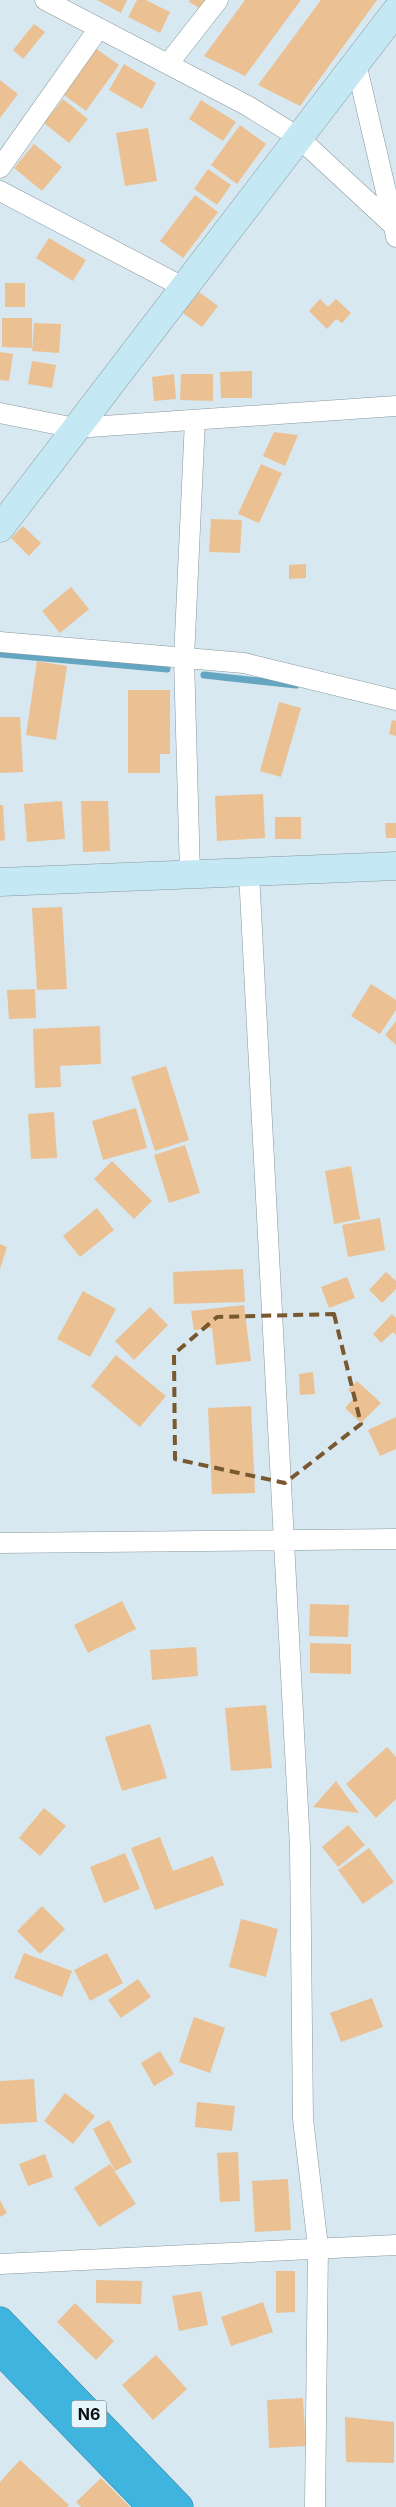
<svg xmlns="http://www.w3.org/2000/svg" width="396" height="2507" font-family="Inter,sans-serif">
<rect width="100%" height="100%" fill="#d7e8f0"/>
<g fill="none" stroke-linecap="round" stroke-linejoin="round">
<path stroke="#64a6c1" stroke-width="7" d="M0,654l167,15
M204,675l92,10"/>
</g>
<path fill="#ebc193" d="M97,0h30l-6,13z
M137,0h9l24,12 -10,21 -32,-16z
M190,0h23l-7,12 -17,-10z
M245,0h56l-56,76 -41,-20z
M321,0h56l-77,106 -42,-21z
M34,24l11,8 -22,27 -10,-9z
M94,47l25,18 -33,46 -25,-18z
M124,64l32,19 -14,26 -33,-19z
M0,80l18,14 -18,24z
M63,99l25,20 -19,24 -25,-20z
M201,100l35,22 -13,19 -34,-22z
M240,125l26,19 -29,40 -26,-19z
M148,128l9,53 -32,5 -9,-53z
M34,144l28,23 -20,24 -28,-23z
M208,169l23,16 -14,20 -23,-16z
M195,195l23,17 -35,46 -23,-17z
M49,238l37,22 -13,21 -37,-23z
M5,283h20v24h-20z
M199,292l19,14 -16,21 -19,-14z
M320,299l8,8 8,-8 15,14 -9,10 -6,-4 -9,10 -18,-18z
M2,318h30v30l-30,-1z
M34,323l27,1 -2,29 -27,-2z
M0,352l13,2 -4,27 -9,-1z
M32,361l24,4 -4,23 -24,-4z
M252,371v27h-31l-1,-26z
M174,374l2,25 -22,2 -2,-24z
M181,374h32v27l-33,-1z
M274,432l24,3 -13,31 -22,-10z
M261,464l21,9 -23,50 -21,-9z
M211,519l31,1 -2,33 -31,-1z
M23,526l18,17 -12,13 -18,-18z
M306,564v14l-17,1v-14z
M71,587l18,22 -29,24 -18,-22z
M37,661l30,5 -11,74 -30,-5z
M128,690h42v64h-10v19h-32z
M279,702l22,6 -20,69 -21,-6z
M0,717h20l3,55 -23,1z
M392,720l4,1v15l-7,-2z
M263,794l2,44 -48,3 -2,-45z
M62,801l3,38 -38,3 -3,-38z
M81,801h27l2,50 -27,1z
M0,805h3l2,35 -5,1z
M275,817h26v22h-26z
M385,823h11v15h-10z
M62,907l5,82 -30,1 -5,-82z
M371,984l25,16v10l-16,24 -29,-18z
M35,989l1,29 -27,1 -2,-29z
M396,1021v24l-11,-10z
M100,1026l1,38 -41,2 1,21 -26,1 -2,-59z
M166,1066l23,74 -34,11 -24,-74z
M136,1108l11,40 -44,12 -11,-39z
M54,1112l3,46 -26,1 -3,-45z
M185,1145l15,48 -31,10 -15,-48z
M112,1161l40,40 -18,18 -40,-40z
M351,1166l9,53 -26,5 -9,-53z
M97,1208l17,22 -34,27 -17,-21z
M380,1218l5,32 -37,7 -6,-32z
M0,1244l7,3 -7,22z
M243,1269l2,33 -71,2 -1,-32z
M386,1272l10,9v8l-14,14 -13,-13z
M347,1277l8,21 -26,10 -8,-21z
M83,1291l33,18 -26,48 -33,-18z
M244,1305l7,56 -35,4 -4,-37 -18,2 -3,-19z
M150,1307l18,18 -34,35 -19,-19z
M392,1314l4,4v17l-3,-3 -12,11 -8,-9z
M116,1355l50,41 -26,31 -49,-41z
M313,1372l2,22 -15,1 -1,-21z
M357,1381l24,22 -20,20 -16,-15 10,-11 -7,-7z
M251,1406l4,87 -43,1 -4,-86z
M396,1417v32l-16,7 -12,-26z
M122,1601l14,28 -48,24 -14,-28z
M310,1604l39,1 -1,32 -39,-1z
M310,1643l41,1v30l-41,-1z
M196,1647l2,29 -46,4 -2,-30z
M266,1705l6,63 -41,3 -6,-63z
M150,1724l17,54 -45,13 -17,-54z
M387,1747l9,10v42l-20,19 -30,-34z
M336,1781l23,32 -46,-6z
M44,1808l22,18 -26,30 -21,-18z
M348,1825l17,20 -27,22 -16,-20z
M160,1837l13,34 40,-15 11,29 -69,25 -24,-62z
M369,1848l25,34 -31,22 -25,-34z
M125,1853l15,36 -36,14 -14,-36z
M42,1906l23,23 -25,25 -23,-23z
M241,1919l37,10 -12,48 -37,-10z
M24,1953l48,18 -10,26 -48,-19z
M107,1953l16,30 -33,18 -16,-31z
M138,1979l13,18 -30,21 -13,-18z
M372,1998l11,29 -42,15 -11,-29z
M194,2017l31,11 -15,45 -31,-11z
M160,2051l14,23 -20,12 -13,-23z
M34,2079l3,43 -37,2v-43z
M65,2093l30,23 -22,28 -29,-23z
M197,2102l38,4 -3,25 -37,-4z
M109,2120l23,42 -17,9 -22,-42z
M238,2152l2,49 -20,1 -3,-49z
M45,2154l8,23 -25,9 -9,-22z
M110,2164l26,40 -37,23 -25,-39z
M288,2179l3,51 -36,2 -3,-51z
M0,2200l7,13 -7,4z
M276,2271h19v41l-19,1z
M96,2280l46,1 -1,23 -45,-1z
M201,2291l7,34 -29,6 -7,-35z
M263,2302l10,30 -42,14 -10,-29z
M75,2303l39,38 -18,19 -39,-38z
M156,2355l31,34 -34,31 -31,-35z
M303,2398l3,48 -37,2 -2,-48z
M345,2417l49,5v41l-48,-1z
M20,2460l49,45 -2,2h-67v-25z
M101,2478l29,29h-49l-5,-5z"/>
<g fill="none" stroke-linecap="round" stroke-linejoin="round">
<defs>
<path id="street" d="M45,0l203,106 50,31 96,89 2,11
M356,63l38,163
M168,64l50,-64
M0,168l99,-140
M0,191l183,96
M0,413l75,15 321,-22
M0,642l244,21 152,37
M249,873l51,974 3,272 15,128 -3,260
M190,875l-6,-217 11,-238
M0,1543l396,-4
M0,2264l396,-19"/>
<path id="secondary" d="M0,528l396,-517
M0,882l396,-16"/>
<path id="highway" d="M0,2321l179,186
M0,2350l152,157"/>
</defs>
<use href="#street" stroke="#88989f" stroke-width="21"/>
<use href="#secondary" stroke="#88989f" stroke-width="29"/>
<use href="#highway" stroke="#2d7b97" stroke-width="29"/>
<use href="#street" stroke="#fff" stroke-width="20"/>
<use href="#secondary" stroke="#c5e8f5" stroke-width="28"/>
<use href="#highway" stroke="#3fb4de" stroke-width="28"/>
</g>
<path fill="none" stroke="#79572f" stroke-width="4" stroke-dasharray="10 6" stroke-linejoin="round" d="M334,1314l27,110 -76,59 -110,-24 -1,-105 43,-37z"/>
<g text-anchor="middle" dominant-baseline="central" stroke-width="5" stroke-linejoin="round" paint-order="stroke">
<rect fill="#e5f6fd" stroke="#4d565a" stroke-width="1" x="71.5" y="2400.5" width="35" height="27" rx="4"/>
<g font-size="16" font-weight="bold" fill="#0c1114">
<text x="89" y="2414">N6</text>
</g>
</g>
</svg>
